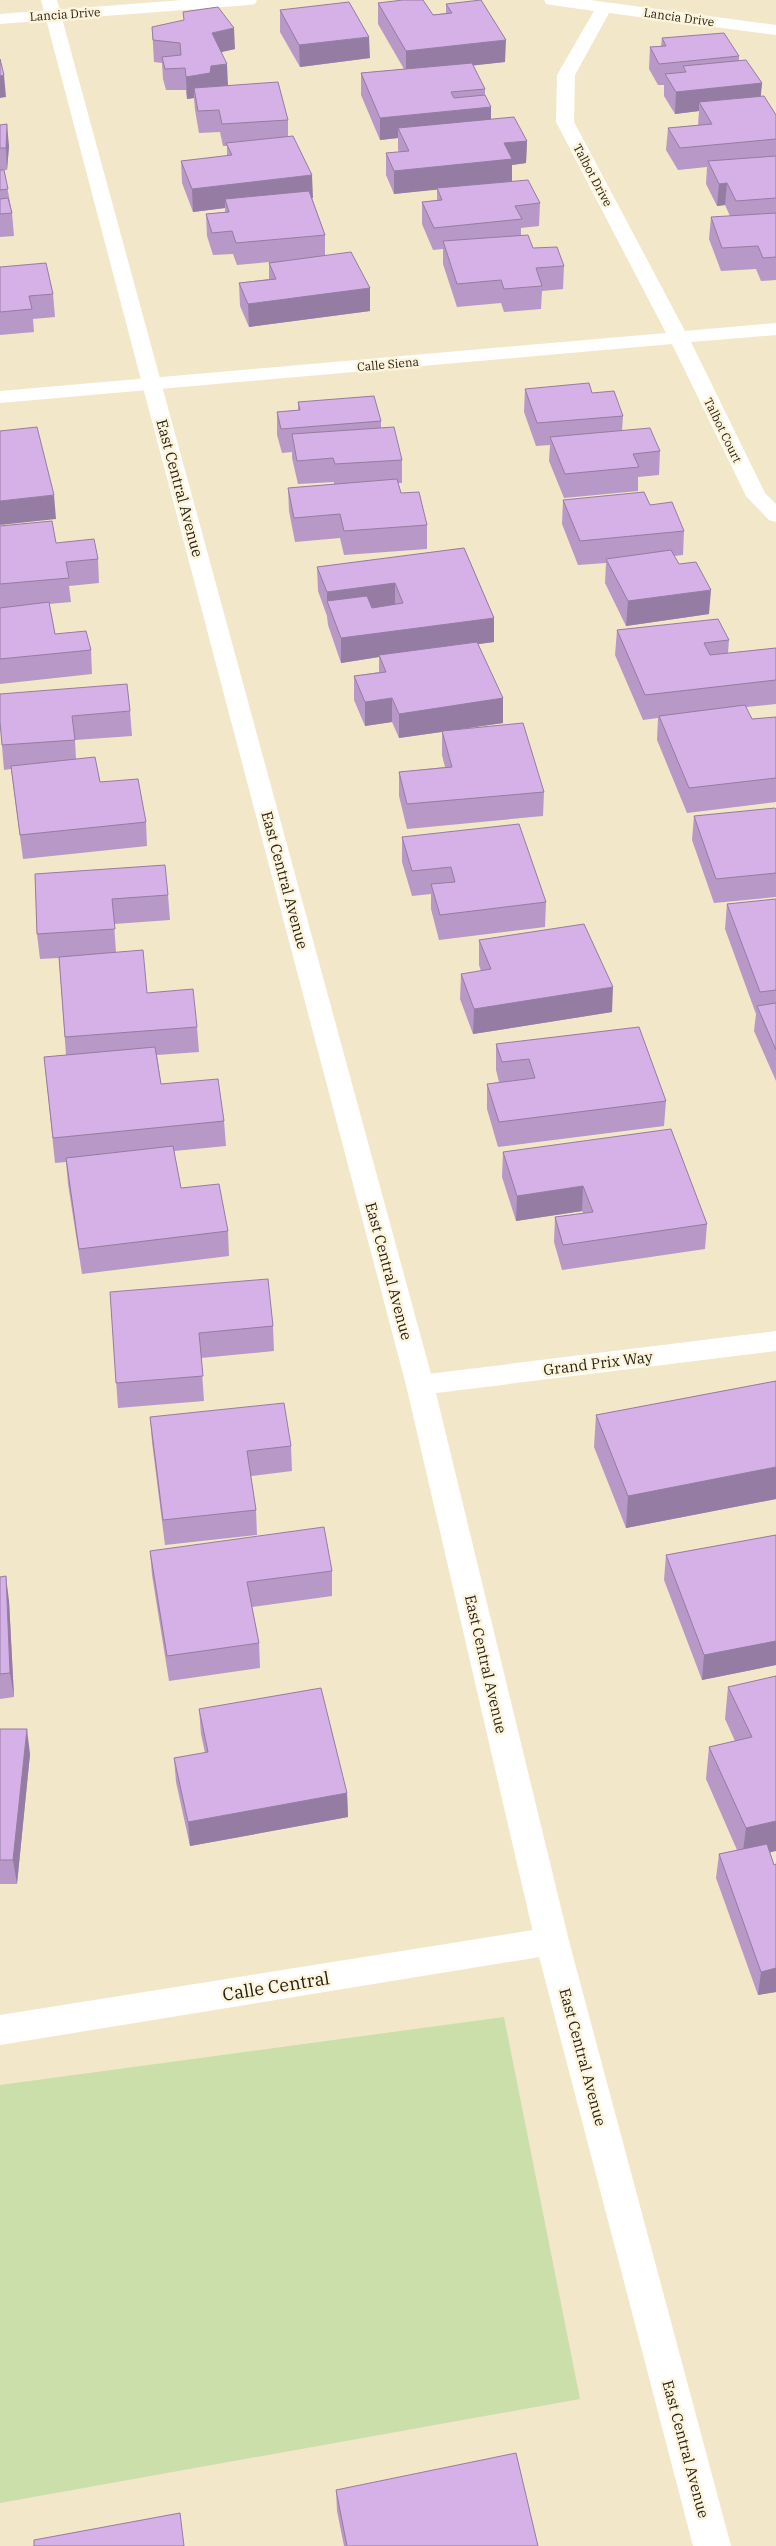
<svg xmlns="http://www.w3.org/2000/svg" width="776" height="2546" font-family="'IBM Plex Serif',serif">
<rect width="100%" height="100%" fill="#f2e7c8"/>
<path fill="#cadfaa" d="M504,2017l76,382 -580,104v-418z"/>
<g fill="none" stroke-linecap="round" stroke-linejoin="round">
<path fill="#fff" fill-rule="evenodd" d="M41,0h16l377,1385 135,556 162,605h-38l-158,-605 -129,-556z"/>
<path fill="#fff" fill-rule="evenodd" d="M183,0h74l-2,4 -6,1 -249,19v-10z
M544,0h46l186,25v10l-167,-22 -34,62 -1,47 111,209 91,-8v12l-85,7 74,151 11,11v18l-7,-2 -23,-24 -74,-152 -672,59v-12l666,-58 -110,-211 1,-47 37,-64 -42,-6 -6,-1z
M776,1331v20l-356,44 -10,-3 -4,-7 4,-7 10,-3z
M552,1927l12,4 5,10 -5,10 -12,4 -552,90v-30z"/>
</g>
<path fill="#b798c7" d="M378,3l55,12 13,-2v-9l59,58 -32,3 12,24v6l6,12v12l36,22 -1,22 -14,2v16l28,22 -1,23 -18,2v7l12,13 31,18 -1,23 -21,2 -1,18 -37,3 -3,-9 -44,4 -14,-43v-15l-10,1 -11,-26v-22l15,-2v-11l-43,5 -8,-19v-22l13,-1 -1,-2v-12l-18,2 -19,-45v-22l43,-4 -26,-45z
M280,10l90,48 -70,9 -20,-35z
M152,27l83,22 -14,3 7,34 60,34v16l25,62h-1l13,37v21l45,55 -121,16 -9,-21 -1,-23 30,-4v-17l-32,3 -4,-11 -20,1 -6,-19 -1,-22 19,-2v-4l-32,4 -11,-29 -1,-22 46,-5v-10h-4l-3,-14 -21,1 -4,-23 -1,-12 -7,1 -1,-9h-20l-3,-11 -1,-16 -8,-1z
M662,38l77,18v5l23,22 -2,14 16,18v165l-15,1 -5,-12 -35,2 -12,-32 2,-22 19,-1 -5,-11 -8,1 -11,-22 1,-17 -29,3 -12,-20 2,-22 30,-3 1,-14 -24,3 -11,-18v-11h-6l-9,-16 1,-22 11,-1z
M0,125l9,21 -2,24h-3l8,43 2,23 -14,1z
M0,267l53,27 2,23 -22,2 1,13 -34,3z
M525,389l67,4 31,23 -1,15 38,20 -1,24 -21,2v14l-74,7 -15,-37 1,-16 -14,1 -12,-34z
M298,402l83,19v7l21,32v23h-4l3,10 26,32v24l-83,6 -4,-17 -45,4 -6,-31 -1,-23 46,-4v-2l-36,2 -6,-26v-6l-10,1 -5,-18v-23l21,-2z
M563,500l87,5 34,26 -1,24 -9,1 35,58 -83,12 -21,-43 1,-20 -28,2 -16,-41z
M0,526l56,17 42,16 1,24 -30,3 2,16 -22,2 6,30 36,16 1,24 -92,10z
M464,548l30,70v24l-16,2 25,79 -43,6 84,63 -1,24 -136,13 -8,-33v-24l46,-5 -3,-12v-23l-43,6 -7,-16 -27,4 -11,-26v-24l25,-4v-15l-38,6 -13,-38 -1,-9 -9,-25 -1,-24z
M617,630l112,10 -1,13 48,-5v56l-30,3 6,12 24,-2v85l-89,11 -30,-73 1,-22 -15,2 -28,-65z
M130,711l2,25 -57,4 1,19 24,23 46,40 1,24 -124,13 -12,-90 -7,1 -4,-48z
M776,810v87l-62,6 -22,-63 2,-24z
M402,837l144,65 -1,25 -106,13 -8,-31v-15l-19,2 -10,-34z
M35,874l133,21 2,25 -56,4 2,28 31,41 50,34 2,25 -42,3 4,29 63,37 2,25 -52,5 7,37 47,43 1,25 -147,18 -14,-90 -2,-22 -11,1 -11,-106 22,-2 -7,-97 -19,1 -3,-25z
M776,899v182l-22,-50 2,-17 -31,-85 2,-25z
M479,940l133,72 -139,22 -13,-35 1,-25 20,-3 -2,-6z
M496,1044l170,57 -2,25 -166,21 -11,-38v-25l12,-2 -3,-12z
M503,1152l204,72 -2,25 -143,21 -8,-28 1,-25 28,-4 -1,-2 -66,10 -14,-44z
M110,1292l163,34 1,25 -73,7 3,43 -86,7z
M776,1381v118l-150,29 -32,-81 2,-32z
M150,1417l141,29 1,25 -41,5 5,34 1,25 -92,10 -13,-103z
M776,1535v130l-74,15 -38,-100 2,-25z
M150,1551l182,20v25l-80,11 7,36 1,25 -91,13 -17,-106z
M0,1577l9,24 5,96 -14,2z
M776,1676l-6,176 4,13 2,-1v128l-18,3 -42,-117 3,-24 18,-4 -31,-71 3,-32 26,-6 -10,-22 3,-32z
M199,1709l148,84 1,24 -158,29 -14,-64 -2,-24 31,-5 -4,-19z
M0,1729l30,25 -13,130h-17z
M336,2490l202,56h-194l-7,-35z"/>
<path fill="#957ca2" d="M234,28l1,21 -22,5 -1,-21z
M369,37l1,21 -70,9 -1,-22z
M506,40l-1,22 -99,11v-22z
M227,64l1,22 -34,2v10l-7,1 -1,-22 25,-11z
M4,75l2,22 -6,1v-22z
M762,83l-2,22 -61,-3v9l-24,3 1,-22z
M491,107v22l-93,-1v10l-18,2v-22z
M7,124l2,22 -2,24 -1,-22z
M527,141l-1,22 -14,2v17l-118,12v-23l110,-28z
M312,175l1,23 -86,10 -2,-9v9l-32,4 -1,-23z
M727,183l-2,22 -8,1 2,-22z
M370,288v23l-121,16 -1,-23z
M54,495l2,24 -56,6v-24z
M395,583v24l-62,8 -6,-14v15v-24z
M711,590l-2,24 -83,12 2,-25z
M494,618v24l-114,15 -1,-2v2l-38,6v-25z
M392,698v24l-27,4v-24z
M503,698v25l-104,15v-24z
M613,987l-1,25 -139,22 1,-25z
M583,1186l-1,25 -66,10 1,-25z
M776,1467v32l-150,29 2,-32z
M6,1576l3,25 5,96 -4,-24z
M776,1641v24l-74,15 2,-25z
M27,1729l3,25 -13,130 -4,-24z
M347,1793l1,24 -158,29 -2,-24z
M776,1821v30l-34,8 4,-31z
M776,1968v24l-18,3 3,-23z"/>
<path fill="#d5b1e7" stroke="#957ca2" d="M403,0h20l10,15 19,-2 -6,-9 35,-4 25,40 -100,11 -28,-48z
M349,2l20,35 -70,8 -19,-35z
M218,7l16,21 -22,5 15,31 -16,2 -1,7 -24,4 -1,-9 -20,1 -3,-12 19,-2 -1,-12 -27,-3 -1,-13 32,-7 -1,-8z
M724,33l15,23 -80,8 -9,-17 16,-1 -4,-8z
M0,59l4,16 -4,1z
M746,60l16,23 -86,9 -11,-18 21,-2 -3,-6z
M472,63l13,26 -34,3 3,6 31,-3 6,12 -111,11 -19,-45z
M278,82l10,38 -66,4 -3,-14 -21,1 -4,-23z
M764,96l12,19v24l-96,9 -12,-20 44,-4 -13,-22z
M514,117l13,24 -23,2 8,16 -118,12 -8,-18 23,-2 -11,-23z
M7,124l-1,24h-6v-23z
M293,136l19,39 -120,14 -11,-28 51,-6 -6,-12z
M776,156v42l-40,3 -9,-18 -8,1 -11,-23z
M0,170h4l4,19 -8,1z
M528,180l12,23 -25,3 7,13 -88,9 -12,-26 20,-2 -5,-12z
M309,191l16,44 -89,8 -4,-12 -20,2 -6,-19 23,-2 -4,-13z
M8,198l4,15 -12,1v-15z
M776,213v44l-13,1 -5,-12 -36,2 -11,-31z
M528,235l5,13 24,-1 7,19 -28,2 6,18 -38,3 -3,-9 -44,4 -14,-43z
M351,252l19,36 -122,16 -9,-21 37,-4 -7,-16z
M46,263l7,31 -24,2 3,13 -32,3v-45z
M589,383l3,10 22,-2 9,25 -86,7 -12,-34z
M374,396l7,25 -100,8 -4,-17 23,-2 -2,-8z
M37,427l17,68 -54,6v-70z
M394,427l8,33 -67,4 -2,-6 -36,3 -5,-27z
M650,428l10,23 -27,3 6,13 -74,7 -15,-37z
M397,479l4,14 18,-1 8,33 -83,6 -4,-17 -46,4 -6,-30z
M644,492l6,13 22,-3 12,29 -104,10 -17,-41z
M52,521l4,22 38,-4 4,20 -32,3 3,16 -69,6v-58z
M464,548l30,70 -153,20 -14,-37 40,-5 5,12 31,-5 -8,-20 -68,9 -10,-25z
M671,550l8,14 17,-2 15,28 -83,11 -22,-42z
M49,602l6,32 31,-3 5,19 -91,9v-51z
M718,619l11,21 -25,3 6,12 66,-7v32l-131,15 -28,-65z
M477,642l26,56 -104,16 -7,-16 -27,4 -11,-26 32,-4 -7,-17z
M127,684l3,27 -58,5 3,24 -73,5 -2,-23v-28z
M745,705l7,14 24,-2v61l-87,10 -30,-72z
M523,723l21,69 -137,12 -8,-32 53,-5 -10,-36z
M95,757l5,25 38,-3 8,43 -126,13 -9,-69z
M775,808l1,2v63l-60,6 -22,-63z
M519,824l27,78 -106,13 -9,-31 24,-2 -4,-15 -39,4 -10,-34z
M165,865l3,30 -56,4 3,30 -78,5 -2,-60z
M776,899v91l-16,2 -33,-88z
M584,924l29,63 -139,22 -13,-35 30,-5 -12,-29z
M143,950l4,43 46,-4 4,38 -132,10 -6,-80z
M776,1003v47l-19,-44z
M639,1027l27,74 -167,21 -12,-38 48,-6 -6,-19 -27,3 -6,-18z
M155,1047l6,37 57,-5 6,42 -171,17 -9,-81z
M671,1129l36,95 -144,21 -8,-28 38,-5 -10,-26 -66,10 -14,-44z
M173,1146l8,42 38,-4 9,47 -149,18 -13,-91z
M268,1279l5,47 -74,7 4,43 -87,7 -6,-91z
M776,1381v86l-148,29 -32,-81z
M284,1403l7,43 -44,5 9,59 -93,10 -13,-103z
M324,1527l8,44 -85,11 12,61 -92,13 -17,-105z
M776,1535v106l-72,14 -38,-100z
M6,1576l4,97 -10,1v-97z
M776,1676v145l-30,7 -37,-81 43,-10 -24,-50z
M321,1688l26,105 -159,29 -14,-64 34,-6 -9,-43z
M0,1729h27l-14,131h-13z
M767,1844l7,21 2,-1v104l-15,4 -42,-118z
M516,2453l22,93h-191l-11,-56z
M180,2513l4,33h-150v-6z"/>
<g text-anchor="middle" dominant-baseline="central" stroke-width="5" stroke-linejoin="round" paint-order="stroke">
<g font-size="12" fill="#231e13" stroke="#fdf4dc">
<text transform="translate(65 14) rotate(-4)">Lancia Drive</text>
<text transform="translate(679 17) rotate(8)">Lancia Drive</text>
<text transform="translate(593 175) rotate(62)">Talbot Drive</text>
<text transform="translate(388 364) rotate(-5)">Calle Siena</text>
<text transform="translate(723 430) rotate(64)">Talbot Court</text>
</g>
<g font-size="15" fill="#231e13" stroke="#fdf4dc">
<text transform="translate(180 488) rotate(75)">East Central Avenue</text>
<text transform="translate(285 880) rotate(75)">East Central Avenue</text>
<text transform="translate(389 1271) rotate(75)">East Central Avenue</text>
<text transform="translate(598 1363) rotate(-7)">Grand Prix Way</text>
<text transform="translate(486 1664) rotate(77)">East Central Avenue</text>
<text transform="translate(583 2057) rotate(75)">East Central Avenue</text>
<text transform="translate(686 2449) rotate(75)">East Central Avenue</text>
</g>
<g font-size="18" fill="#231e13" stroke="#fdf4dc">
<text transform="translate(276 1986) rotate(-9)">Calle Central</text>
</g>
</g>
</svg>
